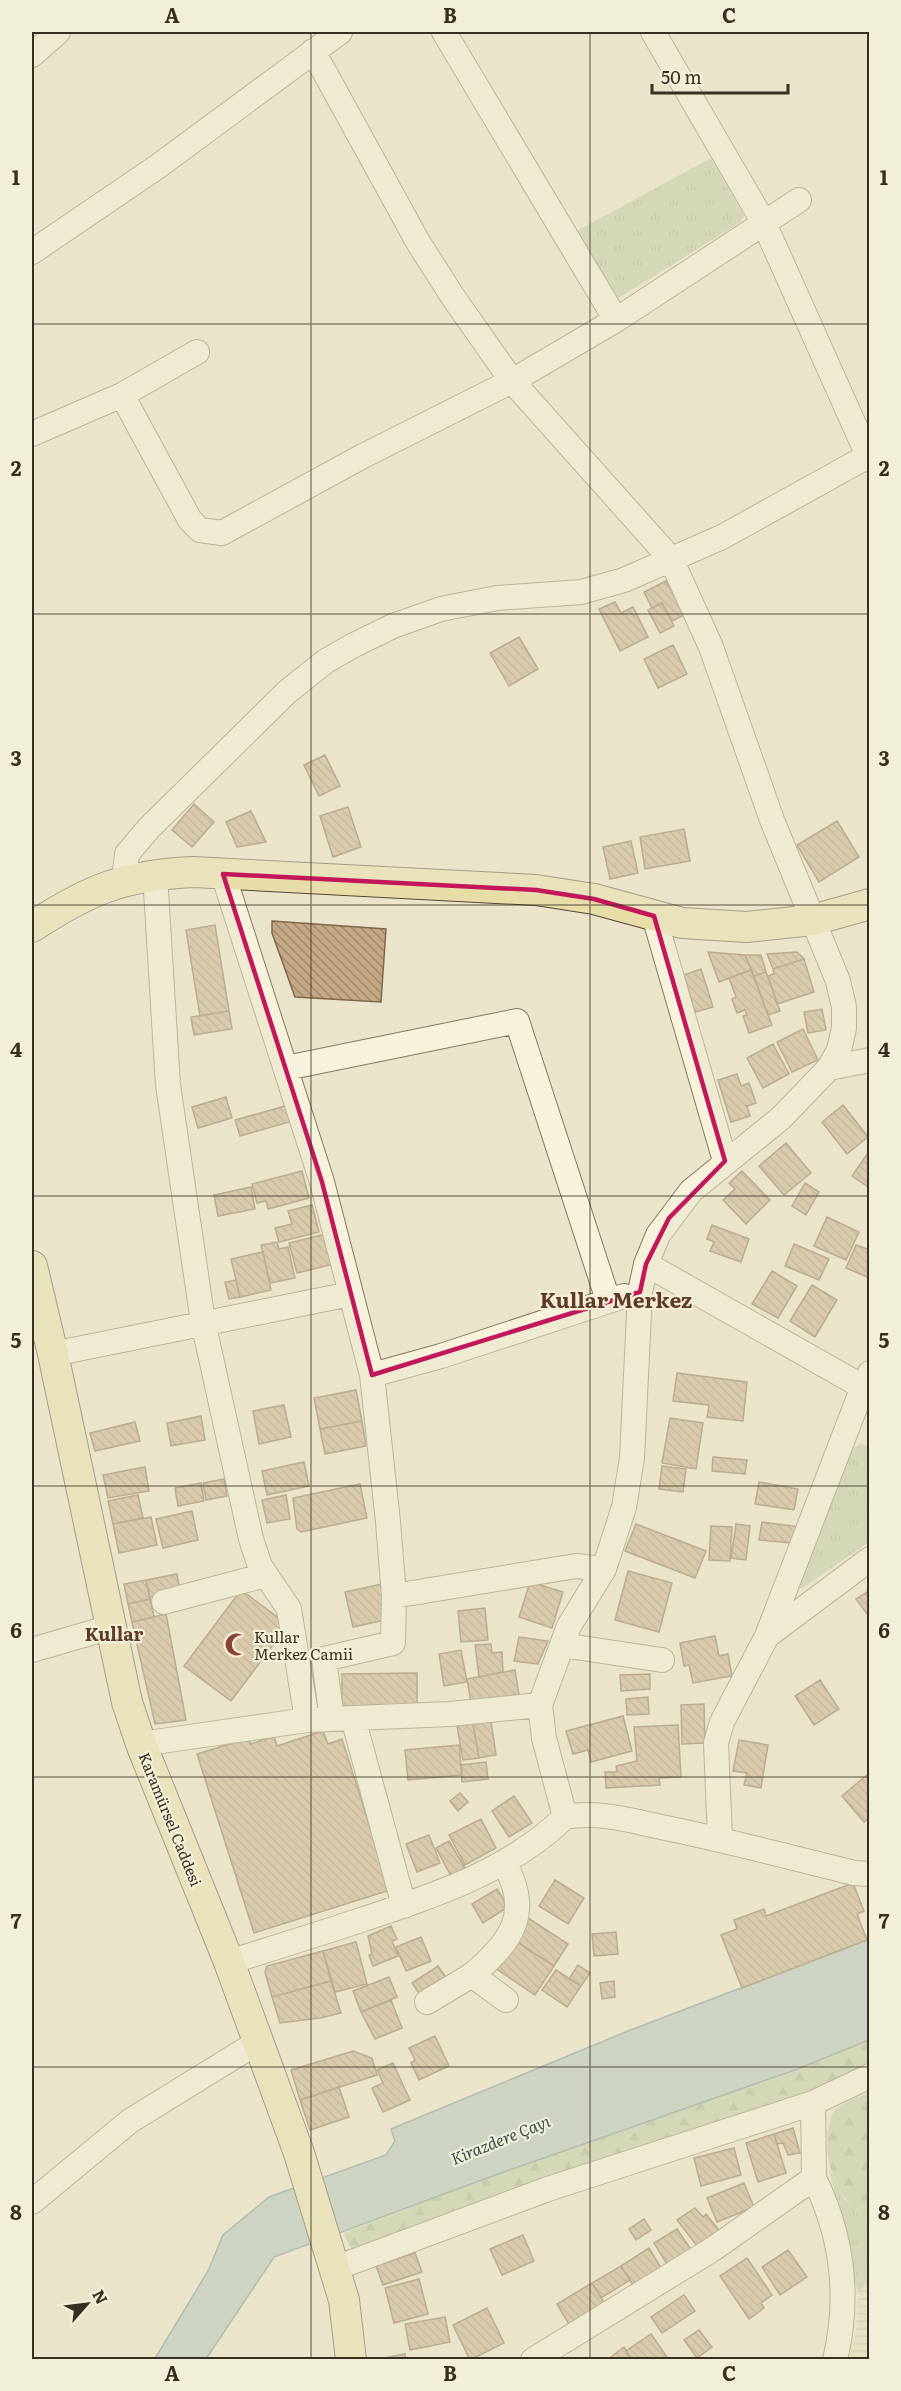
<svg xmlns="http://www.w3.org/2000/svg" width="901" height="2391" font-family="Literata,serif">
<defs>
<pattern id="farmland-rules" width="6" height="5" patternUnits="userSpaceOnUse" patternTransform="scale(1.5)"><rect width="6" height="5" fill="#dfdeb8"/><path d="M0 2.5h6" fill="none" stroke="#c0bf9e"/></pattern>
<pattern id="grass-tufts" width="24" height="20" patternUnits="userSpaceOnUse" patternTransform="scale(1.5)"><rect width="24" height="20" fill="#bdc79f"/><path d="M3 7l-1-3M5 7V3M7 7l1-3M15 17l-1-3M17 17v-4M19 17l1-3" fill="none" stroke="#a3ab89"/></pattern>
<pattern id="forest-firs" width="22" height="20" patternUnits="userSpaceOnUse" patternTransform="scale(1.5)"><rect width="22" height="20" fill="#bdc79f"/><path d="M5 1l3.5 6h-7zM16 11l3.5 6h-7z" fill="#a3ab89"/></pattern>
<pattern id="building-back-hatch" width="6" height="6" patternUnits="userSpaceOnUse" patternTransform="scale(1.5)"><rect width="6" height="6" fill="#c4a884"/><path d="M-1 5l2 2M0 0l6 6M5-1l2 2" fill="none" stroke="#a0896c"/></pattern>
</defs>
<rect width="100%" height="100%" fill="#eae5ca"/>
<path fill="url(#farmland-rules)" d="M869,2280v79l-20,1 7,-29 2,-38z"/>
<path fill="url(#grass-tufts)" d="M711,158l33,58 -3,6 -121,75h-8l-39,-64z
M862,1443l7,5v94l-68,47 -3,-3 54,-137z
M829,2168l15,30 25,27v55l-11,13z"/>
<path fill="url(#forest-firs)" d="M869,2040v24l-36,18 -79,30 -402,141 -8,-20 154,-59 297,-103z
M869,2092v133c-27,-26 -46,-55 -41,-94 2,-8 2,-16 8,-22 8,-7 23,-12 33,-17z"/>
<path fill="#aabfbc" stroke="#718d8a" stroke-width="1.5" d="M869,1939v101l-74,30 -297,104 -224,83 -68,102 -52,1 54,-89 15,-36 46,-38 117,-42 9,-14 -4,-12 237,-98z"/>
<path fill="url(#building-back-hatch)" stroke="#816749" stroke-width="1.5" d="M666,581l18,34 -12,6 -10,-18 -10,5 -8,-16z
M615,602l6,11 12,-6 15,30 -28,14 -21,-42z
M662,603l12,23 -14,7 -12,-23z
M519,637l19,32 -29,17 -19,-33z
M673,645l14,29 -29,14 -14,-29z
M325,755l15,31 -21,10 -15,-31z
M194,804l20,18 -22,25 -20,-17z
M348,807l13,40 -28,10 -13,-41z
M251,811l15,31 -29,5 -11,-25z
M837,821l22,36 -40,25 -22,-37z
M684,829l6,32 -45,8 -5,-32z
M631,841l7,32 -28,6 -7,-32z
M272,921l114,8 -5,73 -86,-5 -23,-64z
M215,925l14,86 -29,5 -14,-86z
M708,952l37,3 6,15 -32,12z
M797,952l7,7 -31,10 -6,-15z
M745,955h16l5,17 -12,4z
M804,959l10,33 -37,12 -9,-28 6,-2 -1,-5z
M701,969l12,38 -18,5 -11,-37z
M751,970l21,55 -23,8 -6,-17 4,-1 -2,-5 -8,3 -5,-14 4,-2 -7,-19z
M766,972l14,39 -12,4 -14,-39z
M822,1009l4,21 -18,3 -4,-21z
M229,1011l3,18 -38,6 -3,-18z
M803,1029l15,31 -26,12 -15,-30z
M773,1044l16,30 -26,14 -16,-30z
M737,1074l4,12 8,-3 7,20 -9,3 3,10 -19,6 -13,-42z
M226,1097l6,21 -34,10 -6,-21z
M292,1104l4,16 -56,16 -5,-16z
M843,1105l25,32 -21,17 -25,-32z
M786,1143l25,30 -27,22 -25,-29z
M870,1150v38l-18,-12z
M302,1171l7,27 -41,11 -2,-8 -9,2 -5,-19z
M742,1171l28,29 -24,24 -23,-24 12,-11 -6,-6z
M805,1183l14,9 -13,23 -14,-9z
M251,1187l4,22 -37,7 -4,-21z
M312,1205l7,27 -40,10 -4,-14 17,-4 -4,-13z
M827,1217l32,15 -13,28 -32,-14z
M712,1225l37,14 -8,23 -31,-11 4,-9 -7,-3z
M330,1233l8,30 -41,10 -8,-30z
M277,1242l2,7 9,-2 7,31 -25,5 -9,-38z
M794,1244l35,15 -10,21 -34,-14z
M856,1245l14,5v28l-24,-10z
M263,1252l8,38 -31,7 -9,-38z
M772,1271l25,15 -19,32 -26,-14z
M236,1280l4,17 -11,2 -4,-17z
M812,1285l25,15 -22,37 -25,-16z
M677,1373l70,9 -4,39 -36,-4 2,-12 -36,-4z
M356,1390l6,31 -42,8 -6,-31z
M284,1405l7,32 -32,7 -6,-33z
M201,1416l4,24 -34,6 -4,-23z
M670,1418l33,5 -7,46 -34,-6z
M362,1421l4,25 -41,8 -5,-25z
M135,1422l5,19 -45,10 -5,-18z
M713,1457l34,3 -2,14 -33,-3z
M304,1462l5,24 -42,9 -5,-24z
M662,1466l24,3 -3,23 -24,-3z
M145,1467l4,24 -41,7 -5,-23z
M224,1479l3,17 -21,4 -3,-17z
M759,1482l39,7 -4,21 -39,-6z
M201,1483l3,18 -26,5 -3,-18z
M360,1484l7,34 -66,14 -4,-3 -4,-31z
M138,1495l5,23 -30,6 -5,-23z
M286,1495l4,24 -23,4 -5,-23z
M192,1511l6,29 -35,8 -7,-29z
M151,1517l6,28 -38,8 -6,-29z
M762,1522l38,5 -9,16 -32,-3z
M636,1524l70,27 -11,27 -70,-27z
M736,1524l14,2 -4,34 -15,-2z
M711,1526l21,1 -2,34 -21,-1z
M628,1571l44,12 -13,49 -44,-12z
M177,1574l3,17 -30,6 -4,-17z
M146,1580l4,19 -22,5 -4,-20z
M530,1582l33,10 -11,36 -33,-11z
M382,1584l8,35 -37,8 -8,-35z
M241,1590l47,35 -57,76 -47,-35z
M870,1590v28l-14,-19z
M150,1599l4,18 -22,5 -4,-18z
M485,1608l3,32 -27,2 -3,-31z
M166,1614l20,106 -31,4 -23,-102z
M715,1636l4,20 9,-2 4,22 -39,7 -4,-18 -5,1 -4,-23z
M519,1637l29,4 -10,23 -24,-3z
M491,1644l1,9 10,-1 1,20 -24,5 -4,-32z
M461,1650l6,32 -23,4 -5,-32z
M515,1670l4,25 -48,8 -4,-24z
M417,1673v32l-75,1v-32z
M650,1674v15l-29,2 -1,-16z
M820,1680l19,29 -25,16 -19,-29z
M648,1697l1,17 -22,1 -1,-16z
M704,1704l1,39 -23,1 -1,-39z
M623,1716l9,35 -41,11 -3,-12 -15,4 -7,-23z
M491,1721l5,34 -17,3 -6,-34z
M473,1724l6,34 -16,2 -6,-34z
M678,1725l3,52 -22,1 1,7 -54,3 -1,-16h12l-1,-6 21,-5 -3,-34z
M323,1731l5,13 14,-5 48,151 -136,43 -57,-179 52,-16 2,6 23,-8 3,10z
M739,1740l29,5 -7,43 -17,-3 3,-12 -14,-2z
M459,1745l3,30 -54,5 -3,-30z
M486,1762l2,17 -26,3 -1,-17z
M868,1774l2,44 -6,4 -22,-26z
M460,1793l8,9 -10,9 -8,-10z
M514,1796l18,27 -23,14 -17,-26z
M481,1819l15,29 -31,17 -16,-30z
M429,1835l11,28 -23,9 -11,-28z
M449,1841l16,27 -14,8 -15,-28z
M555,1880l29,18 -16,26 -29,-18z
M853,1883l11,28 -7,3 10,26 -125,48 -21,-53 16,-6 -3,-9 30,-11 2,7z
M497,1889l11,18 -25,16 -11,-19z
M528,1918l40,26 -14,22 -40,-26z
M391,1926l6,13 -5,2 6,15 -25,10 -4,-11 3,-1 -4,-18z
M616,1932l2,22 -24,2 -2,-22z
M421,1937l10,24 -25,10 -10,-24z
M514,1940l40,26 -19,29 -40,-27z
M356,1942l11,42 -32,8 -12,-41z
M323,1951l8,30 -59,16 -7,-25 2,-6z
M578,1965l12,8 -9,13 -12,-7z
M438,1966l9,13 -26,17 -9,-13z
M556,1970l25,16 -14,21 -25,-17z
M389,1977l8,20 -36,15 -8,-21z
M331,1981l10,32 -21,5 -40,5 -8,-26z
M614,1981l1,16 -13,2 -2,-16z
M391,2000l11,28 -27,11 -14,-27z
M435,2036l14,30 -30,14 -8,-17 4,-3 -6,-12z
M353,2051l19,7 5,17 -77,25 -9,-30z
M393,2063l17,37 -27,12 -11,-24 11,-5 -6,-13z
M339,2087l10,30 -39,13 -10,-30z
M793,2128l7,25 -12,2 -5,-12 -6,1 -3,-10z
M774,2134l12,39 -28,9 -12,-39z
M734,2148l7,27 -40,11 -7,-28z
M744,2183l10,24 -37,15 -10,-24z
M695,2208l8,9 3,-3 18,22 -23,15 -24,-31z
M644,2219l7,11 -15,10 -7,-11z
M677,2229l17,25 -24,15 -16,-26z
M523,2235l11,26 -32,14 -12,-26z
M649,2248l15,25 -28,17 -15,-24z
M788,2250l19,27 -27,18 -18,-28z
M415,2253l7,19 -39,13 -7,-19z
M747,2258l25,37 -11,8 3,5 -15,11 -29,-43z
M621,2266l9,14 -29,18 -9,-15z
M419,2279l9,35 -34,9 -9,-35z
M592,2283l15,24 -36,21 -14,-24z
M684,2295l11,16 -33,22 -11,-16z
M487,2308l17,35 -34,17 -17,-35z
M445,2317l5,25 -40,8 -5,-26z
M699,2330l13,17 -15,11 -13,-18z
M651,2334l18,26h-37l-6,-9z
M624,2347l8,13h-25z
M405,2354l1,6h-32z"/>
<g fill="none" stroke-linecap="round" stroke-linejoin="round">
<defs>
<path id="minor" d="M653,32l111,191 35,-23
M32,55l26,-23
M32,252l125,-85 183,-135
M616,320l148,-97 106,237
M122,395l75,-43
M32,434l90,-39 68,125 10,10 22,3 141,-77 149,-75 104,-61 -172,-288
M223,874l99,308 50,193 16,147 6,74 -1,47 -69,16 8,60
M155,875l13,210 35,237 48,217 9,27 29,43 18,111
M124,880l3,-26 22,-26 138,-136 39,-31 28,-16 39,-19 48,-17 56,-11 84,-6 43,-12 98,-43 148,-82
M654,916l71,245
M286,1068l231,-47 91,279
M829,1068l41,-8
M646,1264l217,123 7,-14
M53,1354l297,-60
M372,1375l69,-19 183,-60
M394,1596l182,-30 28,3
M164,1602l102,-27
M767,1636l96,-249
M562,1645l100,15
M32,1650l79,-23
M353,1718l51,188
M141,1744l166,-24 143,-6 90,-9
M565,1817c32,-6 64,3 96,10 65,13 128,30 193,46l16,1
M720,1839l-4,-96 6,-21 45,-86 103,-77
M504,1863c29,50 7,79 -32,112l34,25
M229,1962c45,-14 90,-28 135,-43 72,-24 145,-48 201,-102l-21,-79 -4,-33 29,-79 35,-57 20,-62 8,-49 8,-166 6,-28 12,-29 33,-44 90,-73 48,-50 10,-18 5,-22v-21l-6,-26 -66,-161 -61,-173 -40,-88 -159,-178 -59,-84 -35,-55 -105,-191
M427,2002l45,-27
M814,2178c28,57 36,119 21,182
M32,2202l98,-81 128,-79
M336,2268l212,-79 265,-86
M533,2360l180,-111 101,-71 -1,-75 57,-27"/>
<path id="major" d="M32,927c56,-37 92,-52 161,-55l343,18 58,9 88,24 65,4 66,-7 57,-16
M32,1266l21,88 74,348 14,42 88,218 70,191 45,147 7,60"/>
</defs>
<use href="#minor" stroke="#857960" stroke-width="26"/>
<use href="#major" stroke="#534734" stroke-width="32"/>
<use href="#minor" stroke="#f6f2dc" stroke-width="24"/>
<use href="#major" stroke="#e8dda7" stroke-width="30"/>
</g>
<path d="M0 0H901V2391H0ZM223,874l313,16 58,9 60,17 71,245 -56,57 -23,46 -6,28 -268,83 -50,-193z" fill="#eae5ca" fill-opacity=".55" fill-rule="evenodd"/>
<path fill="none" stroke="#c2185b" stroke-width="4.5" stroke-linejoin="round" d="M223,874l313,16 58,9 60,17 71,245 -56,57 -23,46 -6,28 -268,83 -50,-193z"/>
<path fill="none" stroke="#372f22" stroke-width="1.5" stroke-opacity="0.55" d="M311,32v2328M590,32v2328M32,324h838M32,614h838M32,905h838M32,1196h838M32,1486h838M32,1777h838M32,2067h838"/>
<defs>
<symbol id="mosque-bare" viewBox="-9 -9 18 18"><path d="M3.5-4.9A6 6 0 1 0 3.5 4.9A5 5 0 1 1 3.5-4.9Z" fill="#8d4237" stroke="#f2efd9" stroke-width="2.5" paint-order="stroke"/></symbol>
</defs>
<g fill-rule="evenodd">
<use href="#mosque-bare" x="220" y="1628" width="33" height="33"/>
</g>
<g text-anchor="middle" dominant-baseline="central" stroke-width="4.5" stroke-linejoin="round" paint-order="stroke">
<g font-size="15" fill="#372f22" stroke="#f2efd9" text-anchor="start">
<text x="254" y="1636">Kullar<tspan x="254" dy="17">Merkez Camii</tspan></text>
</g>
<g font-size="15" fill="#372f22" stroke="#f2efd9">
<text transform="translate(171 1819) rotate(68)">Karamürsel Caddesi</text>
</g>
<g font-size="16" font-style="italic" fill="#335255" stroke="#f2efd9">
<text transform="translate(500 2139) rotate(-22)">Kirazdere Çayı</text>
</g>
<g font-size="18" font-weight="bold" fill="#5f3a26" stroke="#f2efd9">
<text x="114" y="1633">Kullar</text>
</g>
<g font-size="21" font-weight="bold" fill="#5f3a26" stroke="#f2efd9">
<text x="616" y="1298">Kullar Merkez</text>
</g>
</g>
<rect width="901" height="2391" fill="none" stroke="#f2efd9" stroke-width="66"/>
<g transform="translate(87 2304) rotate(62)" stroke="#f2efd9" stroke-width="4.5" paint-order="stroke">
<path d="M0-4.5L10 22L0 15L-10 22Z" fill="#372f22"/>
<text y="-9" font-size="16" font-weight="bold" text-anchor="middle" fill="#372f22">N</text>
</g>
<path d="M652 84v9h136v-9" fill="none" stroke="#372f22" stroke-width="3"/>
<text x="661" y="84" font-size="18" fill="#372f22" stroke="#f2efd9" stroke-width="4.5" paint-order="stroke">50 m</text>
<rect x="33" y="33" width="835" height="2325" fill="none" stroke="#372f22" stroke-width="2"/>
<g font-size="20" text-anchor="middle" font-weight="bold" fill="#372f22">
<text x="172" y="23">A</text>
<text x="450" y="23">B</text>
<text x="729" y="23">C</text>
<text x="16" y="185">1</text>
<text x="884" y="185">1</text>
<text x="16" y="476">2</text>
<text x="884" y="476">2</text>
<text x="16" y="766">3</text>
<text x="884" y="766">3</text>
<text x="16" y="1057">4</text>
<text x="884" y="1057">4</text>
<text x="16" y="1348">5</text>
<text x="884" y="1348">5</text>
<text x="16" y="1638">6</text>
<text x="884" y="1638">6</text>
<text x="16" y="1929">7</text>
<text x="884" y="1929">7</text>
<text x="16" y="2220">8</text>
<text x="884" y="2220">8</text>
<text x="172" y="2381">A</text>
<text x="450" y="2381">B</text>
<text x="729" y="2381">C</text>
</g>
</svg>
